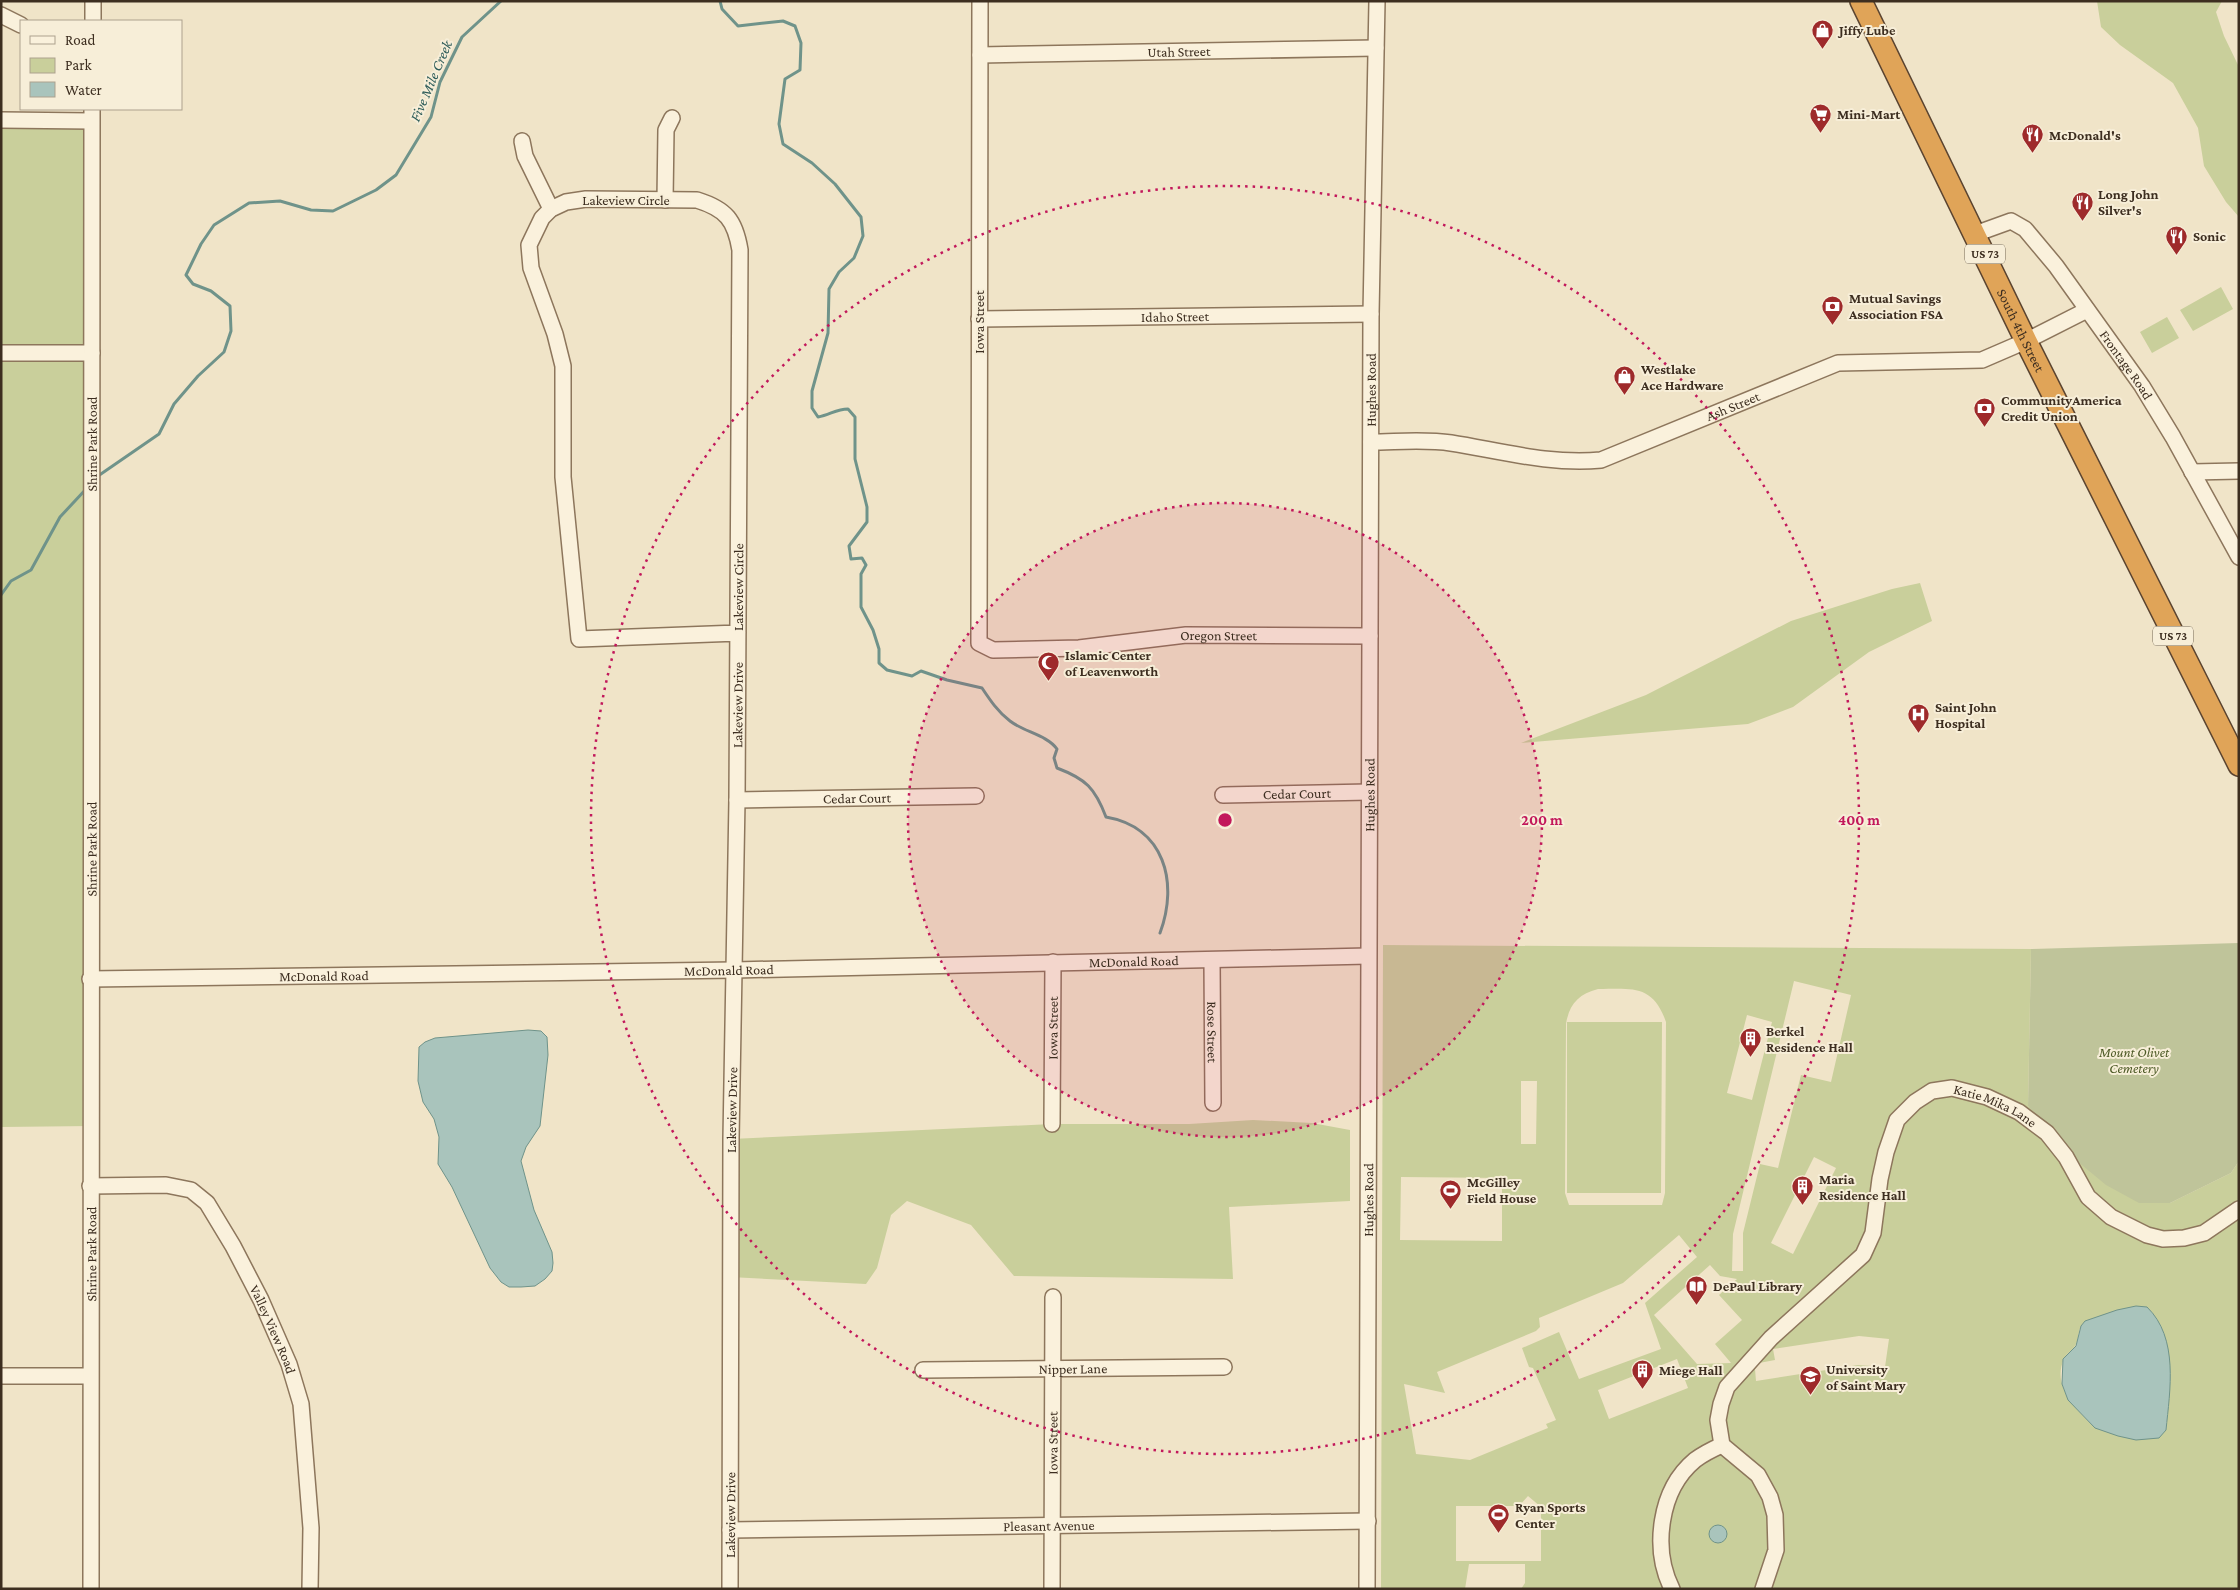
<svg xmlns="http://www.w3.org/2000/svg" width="2240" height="1590" font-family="'Crimson Pro',serif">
<rect width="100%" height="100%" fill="#f0e4c8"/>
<path fill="#c9cf9b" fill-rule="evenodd" d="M2097,1h125l-6,11 8,24 15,31v150l-13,-15 -22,-36 -6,-38 -25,-45 -53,-38 -19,-18z
M1,120l90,1 1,1005 -91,1z
M2221,287l12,22 -40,22 -13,-21z
M2167,317l12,21 -27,15 -12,-21z
M1920,583l12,38 -63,31 -76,55 -45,17 -227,19 125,-48 145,-74 101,-32z
M1383,945l648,4 -3,157 142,97 61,-30 8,-12v428h-718l4,-6v-19h-56l-4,25h-84zM1794,981l57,14 -20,87 -30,-7 -23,93 -18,-4 -17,69v38h-11l1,-37zM1598,989c34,0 55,-5 68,33l-1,171 -3,12h-93l-4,-12 1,-169c3,-19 12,-30 32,-35zM1747,1015l25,7 -20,78 -25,-7zM1521,1081h16l-1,63h-15zM1814,1157l22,11 -43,86 -22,-11zM1401,1177l101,1v63l-102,-1zM1679,1235l18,22 -52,46 16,46 -82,30 -20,-47 -37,16 7,19 4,1 23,52 -10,4 2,4 -78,32 -54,-6 -12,-70 41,9 -8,-21 99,-41 4,-4 -1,-9 84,-35zM1710,1265l10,11 17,3 -18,16 23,25 -27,24 16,19 -34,1 -43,-49zM2152,1312l12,22 6,50 -4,46 -71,-2c-17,-18 -44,-41 -31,-69 2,-6 10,-9 12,-15 4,-8 1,-18 11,-23 16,-8 47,-7 65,-9zM1859,1336l30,3 -4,28 -27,-2 -102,16 -1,-12 4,-6 16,-3 -2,-11zM1677,1359l11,29 -79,31 -11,-29zM1528,1496l13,11v54h-85v-55h63z
M1567,1022h95l-1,171h-94z
M1253,1120l59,3 38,7v71l-121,6 4,72 -219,-3 -43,-51 -64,-24 -16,14 -14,53 -11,16 -136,-7 1,-138 321,-15h137z"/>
<path fill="#bfc49a" d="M2239,943v218l-8,12 -61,30h-31l-33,-18 -29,-24 -49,-55 3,-157z"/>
<path fill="#a9c4bc" stroke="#6f938a" d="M528,1030l13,1 6,6 1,18 -8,71 -14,21 -5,14 13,49 18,42 1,11 -1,8 -7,8 -10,7 -14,1h-12l-8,-5 -11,-14 -38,-81 -14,-23 1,-27 -5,-18 -11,-17 -5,-21 1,-34 6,-5 10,-4z
M2136,1306l11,1c32,31 23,83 19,123l-7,8 -23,2 -18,-4 -23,-8 -27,-28 -6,-16 1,-25 13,-13 5,-20 4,-5 32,-11z
M1709 1534a9 9 0 1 1 18 0a9 9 0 1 1-18 0Z"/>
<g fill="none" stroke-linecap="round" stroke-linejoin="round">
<path stroke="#6f938a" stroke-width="3" d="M720,1l2,8 16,17 45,-5 12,5 6,17 -1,27 -15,9 -6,45 4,20 29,19 23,21 26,33 2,19 -9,22 -15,14 -10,17 -1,44 -16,58v17l6,9c12,-2 18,-8 30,-8l7,8v42l12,48v15l-18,24 2,13 11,-1 4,7 -5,9v33l12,23 6,19v14l8,7 25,6 9,-5 26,9 35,8c8,12 16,24 28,33 14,11 37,14 47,28l-3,9 3,10c29,11 38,20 49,49 58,10 73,65 54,116
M98,476l61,-42 15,-30 24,-28 26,-24 7,-21 -1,-25 -19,-15 -18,-7 -7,-9 15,-31 13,-19 35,-22 31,-2 31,9 22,1 43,-21 20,-15 35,-58 9,-35 22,-45 39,-36
M1,595l10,-14 20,-11 29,-53 27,-29"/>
<defs>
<g id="minor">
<path d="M93,1v20"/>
<path id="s1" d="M980,1l-1,642 14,7 86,-2 107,-13 184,1"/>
<path d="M1,15l20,10"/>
<path id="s2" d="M980,55l396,-7"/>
<path d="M1,120l90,1"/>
<path d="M522,141l3,15 26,53"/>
<path d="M665,200l1,-70 6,-12"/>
<path id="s3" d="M1975,234l36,-13 14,8 31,37 86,120 31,51 66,120"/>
<path id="s4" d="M979,319l392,-5"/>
<path d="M1,353h91"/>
<path id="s5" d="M1371,442c25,0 54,-3 80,1 50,8 100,22 150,17l237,-97 144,-3 44,-19 61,-31"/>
<path d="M2192,472l47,-1"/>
<path id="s6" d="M1223,795l146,-3"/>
<path id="s7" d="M737,800l239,-4"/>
<path id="s8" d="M1212,961l1,142"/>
<path id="s9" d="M90,979l645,-9 633,-14"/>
<path id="s10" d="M1052,1124l1,-162"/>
<path id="s11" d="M90,1186l76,-1 25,5 16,13 26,43 28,54 28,64 12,40 10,124 -1,61"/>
<path id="s12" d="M923,1370l301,-3"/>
<path d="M1,1376h88"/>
<path id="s13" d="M730,1530l638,-9"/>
<path id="s14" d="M91,1589l1,-1480"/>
<path id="s15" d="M730,1589l1,-450 6,-339 3,-550c-5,-30 -14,-41 -43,-50l-111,-1 -20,3 -15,7 -9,9 -13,27 2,23 24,66 8,32v111l16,162 159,-6"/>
<path id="s16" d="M1052,1589l1,-292"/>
<path id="s17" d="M1367,1589l4,-1275 6,-313"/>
<path d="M1672,1589c-20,-40 -13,-99 23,-129 8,-6 18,-11 27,-15"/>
<path id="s18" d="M1763,1589l13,-39 -1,-35 -5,-18 -12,-22 -36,-30 -4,-25 3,-16 6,-17 44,-49 92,-83 10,-22 7,-54 6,-27 11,-32 18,-18 17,-11 20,-3 35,9 32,15 28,21 19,24 22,40 23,20 36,18 16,4 21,-1 20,-5 35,-24"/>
</g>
<g id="highway">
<path id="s19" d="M1861,1l165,340 213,424"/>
</g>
</defs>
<use href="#minor" stroke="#8d765c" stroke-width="18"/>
<use href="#highway" stroke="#5b4430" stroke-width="24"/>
<use href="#minor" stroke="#faf1dc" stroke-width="15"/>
<use href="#highway" stroke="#e0a458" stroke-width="21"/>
</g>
<circle cx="1225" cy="820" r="317" fill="#c2185b" fill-opacity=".12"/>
<g fill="none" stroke="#c2185b" stroke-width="2.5" stroke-dasharray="2.5 5">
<circle cx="1225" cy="820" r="317"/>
<circle cx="1225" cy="820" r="634"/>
</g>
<defs>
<symbol id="shop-pin" viewBox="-11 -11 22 30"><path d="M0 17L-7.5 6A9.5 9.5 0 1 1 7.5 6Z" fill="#9e2a2b" stroke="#f7eed8"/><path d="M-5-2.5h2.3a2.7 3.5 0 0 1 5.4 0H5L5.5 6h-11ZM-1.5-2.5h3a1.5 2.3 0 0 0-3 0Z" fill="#fff"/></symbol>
<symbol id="supermarket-pin" viewBox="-11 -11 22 30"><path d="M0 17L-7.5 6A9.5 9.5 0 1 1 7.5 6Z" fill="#9e2a2b" stroke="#f7eed8"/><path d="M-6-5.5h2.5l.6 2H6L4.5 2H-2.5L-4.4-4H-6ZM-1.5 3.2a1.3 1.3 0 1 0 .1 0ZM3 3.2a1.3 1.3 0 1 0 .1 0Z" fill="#fff"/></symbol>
<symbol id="restaurant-pin" viewBox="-11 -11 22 30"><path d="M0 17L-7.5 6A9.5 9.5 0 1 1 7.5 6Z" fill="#9e2a2b" stroke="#f7eed8"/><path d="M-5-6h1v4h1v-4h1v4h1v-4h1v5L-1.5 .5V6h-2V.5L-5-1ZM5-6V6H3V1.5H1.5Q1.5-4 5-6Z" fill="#fff"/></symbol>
<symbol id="bank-pin" viewBox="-11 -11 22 30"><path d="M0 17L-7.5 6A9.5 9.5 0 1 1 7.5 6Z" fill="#9e2a2b" stroke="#f7eed8"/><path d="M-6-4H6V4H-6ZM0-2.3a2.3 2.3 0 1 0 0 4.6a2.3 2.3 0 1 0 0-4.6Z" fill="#fff"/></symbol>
<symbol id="mosque-pin" viewBox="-11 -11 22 30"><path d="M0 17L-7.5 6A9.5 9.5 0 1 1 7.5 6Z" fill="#9e2a2b" stroke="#f7eed8"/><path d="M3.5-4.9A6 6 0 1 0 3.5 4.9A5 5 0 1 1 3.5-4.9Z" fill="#fff"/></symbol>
<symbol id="hospital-pin" viewBox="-11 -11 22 30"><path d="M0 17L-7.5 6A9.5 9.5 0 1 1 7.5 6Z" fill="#9e2a2b" stroke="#f7eed8"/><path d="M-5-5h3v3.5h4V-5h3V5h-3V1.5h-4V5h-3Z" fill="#fff"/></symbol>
<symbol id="building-pin" viewBox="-11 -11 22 30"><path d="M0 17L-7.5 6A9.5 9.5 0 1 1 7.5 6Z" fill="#9e2a2b" stroke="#f7eed8"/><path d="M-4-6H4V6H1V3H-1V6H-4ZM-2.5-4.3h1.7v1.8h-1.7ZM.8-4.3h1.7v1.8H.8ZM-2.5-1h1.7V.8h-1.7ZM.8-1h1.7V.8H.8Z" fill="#fff"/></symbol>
<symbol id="stadium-pin" viewBox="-11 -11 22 30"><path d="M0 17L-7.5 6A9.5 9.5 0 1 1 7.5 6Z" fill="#9e2a2b" stroke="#f7eed8"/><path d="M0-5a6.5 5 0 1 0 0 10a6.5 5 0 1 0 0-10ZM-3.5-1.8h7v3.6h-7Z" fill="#fff"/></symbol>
<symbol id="library-pin" viewBox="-11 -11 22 30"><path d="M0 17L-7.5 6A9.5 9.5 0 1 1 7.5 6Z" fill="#9e2a2b" stroke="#f7eed8"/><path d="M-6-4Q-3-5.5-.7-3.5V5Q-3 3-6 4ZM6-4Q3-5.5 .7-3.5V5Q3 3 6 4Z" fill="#fff"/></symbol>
<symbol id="university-pin" viewBox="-11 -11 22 30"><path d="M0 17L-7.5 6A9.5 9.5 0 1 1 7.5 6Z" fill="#9e2a2b" stroke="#f7eed8"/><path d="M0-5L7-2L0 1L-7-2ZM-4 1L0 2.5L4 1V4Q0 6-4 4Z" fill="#fff"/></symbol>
</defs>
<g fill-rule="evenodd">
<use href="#shop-pin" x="1810" y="18" width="25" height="34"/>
<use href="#supermarket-pin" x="1808" y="102" width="25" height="34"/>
<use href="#restaurant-pin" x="2020" y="122" width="25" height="34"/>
<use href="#restaurant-pin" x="2070" y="190" width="25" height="34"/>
<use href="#restaurant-pin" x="2164" y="224" width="25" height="34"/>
<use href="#bank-pin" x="1820" y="294" width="25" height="34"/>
<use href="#shop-pin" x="1612" y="364" width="25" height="34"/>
<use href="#bank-pin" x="1972" y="396" width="25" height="34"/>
<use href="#mosque-pin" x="1036" y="650" width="25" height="34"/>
<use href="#hospital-pin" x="1906" y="702" width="25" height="34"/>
<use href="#building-pin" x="1738" y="1026" width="25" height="34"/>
<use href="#building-pin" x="1790" y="1174" width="25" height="34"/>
<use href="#stadium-pin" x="1438" y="1178" width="25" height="34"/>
<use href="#library-pin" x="1684" y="1274" width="25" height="34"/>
<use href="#building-pin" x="1630" y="1358" width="25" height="34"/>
<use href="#university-pin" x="1798" y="1364" width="25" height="34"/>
<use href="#stadium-pin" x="1486" y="1502" width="25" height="34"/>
</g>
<g text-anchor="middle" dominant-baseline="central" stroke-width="4" stroke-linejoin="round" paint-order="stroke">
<g fill="#f7eed8" stroke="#756857" stroke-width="1">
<rect x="1965" y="244.5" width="40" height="19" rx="4"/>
<rect x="2153" y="626.5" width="40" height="19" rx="4"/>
</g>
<g font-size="12" font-weight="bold" fill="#3d2e20">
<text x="1985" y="254">US 73</text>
<text x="2173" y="636">US 73</text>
</g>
<g font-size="14" font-weight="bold" fill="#3d2e20" stroke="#f7eed8" text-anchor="start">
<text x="1839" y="30">Jiffy Lube</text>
<text x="1837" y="114">Mini-Mart</text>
<text x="2049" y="135">McDonald's</text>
<text x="2098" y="194">Long John<tspan x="2098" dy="16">Silver's</tspan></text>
<text x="2193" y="236">Sonic</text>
<text x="1849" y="298">Mutual Savings<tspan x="1849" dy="16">Association FSA</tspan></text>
<text x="1641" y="369">Westlake<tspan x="1641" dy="16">Ace Hardware</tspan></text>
<text x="2001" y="400">CommunityAmerica<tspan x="2001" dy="16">Credit Union</tspan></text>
<text x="1065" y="655">Islamic Center<tspan x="1065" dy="16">of Leavenworth</tspan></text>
<text x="1935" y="707">Saint John<tspan x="1935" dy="16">Hospital</tspan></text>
<text x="1766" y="1031">Berkel<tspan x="1766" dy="16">Residence Hall</tspan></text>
<text x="1819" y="1179">Maria<tspan x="1819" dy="16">Residence Hall</tspan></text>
<text x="1467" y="1182">McGilley<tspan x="1467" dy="16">Field House</tspan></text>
<text x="1713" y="1286">DePaul Library</text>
<text x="1826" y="1369">University<tspan x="1826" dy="16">of Saint Mary</tspan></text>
<text x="1659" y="1370">Miege Hall</text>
<text x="1515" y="1507">Ryan Sports<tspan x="1515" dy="16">Center</tspan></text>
</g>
<g font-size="14" fill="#3d2e20" stroke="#f7eed8">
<text stroke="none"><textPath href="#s2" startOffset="199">Utah Street</textPath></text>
<text x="626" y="200">Lakeview Circle</text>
<text stroke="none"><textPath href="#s4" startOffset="196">Idaho Street</textPath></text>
<text transform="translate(979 322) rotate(-90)">Iowa Street</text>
<text stroke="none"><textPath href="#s19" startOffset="366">South 4th Street</textPath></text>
<text stroke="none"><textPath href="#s3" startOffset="224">Frontage Road</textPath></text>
<text stroke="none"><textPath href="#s17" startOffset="1199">Hughes Road</textPath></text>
<text stroke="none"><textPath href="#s5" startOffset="374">Ash Street</textPath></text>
<text stroke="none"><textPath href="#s14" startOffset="1145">Shrine Park Road</textPath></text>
<text stroke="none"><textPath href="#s15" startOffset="1002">Lakeview Circle</textPath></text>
<text stroke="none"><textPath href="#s1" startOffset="884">Oregon Street</textPath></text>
<text stroke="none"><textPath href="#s15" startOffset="884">Lakeview Drive</textPath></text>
<text stroke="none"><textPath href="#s6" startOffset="74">Cedar Court</textPath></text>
<text stroke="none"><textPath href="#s17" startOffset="794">Hughes Road</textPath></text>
<text stroke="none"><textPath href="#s7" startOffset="120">Cedar Court</textPath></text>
<text stroke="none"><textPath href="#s14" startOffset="740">Shrine Park Road</textPath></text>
<text stroke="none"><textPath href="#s9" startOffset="1044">McDonald Road</textPath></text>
<text stroke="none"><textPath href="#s9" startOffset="639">McDonald Road</textPath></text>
<text stroke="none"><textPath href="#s9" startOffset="234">McDonald Road</textPath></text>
<text stroke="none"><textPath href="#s10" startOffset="96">Iowa Street</textPath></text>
<text stroke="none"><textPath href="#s8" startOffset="71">Rose Street</textPath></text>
<text stroke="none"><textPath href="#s18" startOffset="669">Katie Mika Lane</textPath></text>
<text stroke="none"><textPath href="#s15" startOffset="479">Lakeview Drive</textPath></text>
<text stroke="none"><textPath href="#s17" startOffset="389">Hughes Road</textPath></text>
<text stroke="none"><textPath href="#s14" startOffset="335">Shrine Park Road</textPath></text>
<text stroke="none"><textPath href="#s11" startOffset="265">Valley View Road</textPath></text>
<text stroke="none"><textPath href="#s12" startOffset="150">Nipper Lane</textPath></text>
<text stroke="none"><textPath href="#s16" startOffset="146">Iowa Street</textPath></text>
<text stroke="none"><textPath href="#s15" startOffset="74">Lakeview Drive</textPath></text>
<text stroke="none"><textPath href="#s13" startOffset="319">Pleasant Avenue</textPath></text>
</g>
<g font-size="14" font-style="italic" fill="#4d5a26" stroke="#f7eed8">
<text x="2134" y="1052">Mount Olivet<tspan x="2134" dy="16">Cemetery</tspan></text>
</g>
<g font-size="15" font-style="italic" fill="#2f5d5a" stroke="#f7eed8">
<text transform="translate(431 81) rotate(-67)">Five Mile Creek</text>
</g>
</g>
<circle cx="1225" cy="820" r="8" fill="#c2185b" stroke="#f7eed8" stroke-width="2.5"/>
<g font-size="15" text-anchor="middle" font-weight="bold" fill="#c2185b" stroke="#f7eed8" stroke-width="4" stroke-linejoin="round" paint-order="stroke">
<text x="1542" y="825">200 m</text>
<text x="1859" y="825">400 m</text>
</g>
<rect width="2240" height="1590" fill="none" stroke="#3d2e20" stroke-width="5"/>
<rect x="20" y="20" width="162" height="90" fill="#f7eed8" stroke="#ada18e"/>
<rect x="30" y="36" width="25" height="8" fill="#faf1dc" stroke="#ada18e"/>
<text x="65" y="45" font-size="15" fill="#3d2e20">Road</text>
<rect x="30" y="58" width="25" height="15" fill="#c9cf9b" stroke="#ada18e"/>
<text x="65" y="70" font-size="15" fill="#3d2e20">Park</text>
<rect x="30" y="82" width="25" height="15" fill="#a9c4bc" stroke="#ada18e"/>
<text x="65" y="95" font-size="15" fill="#3d2e20">Water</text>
</svg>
